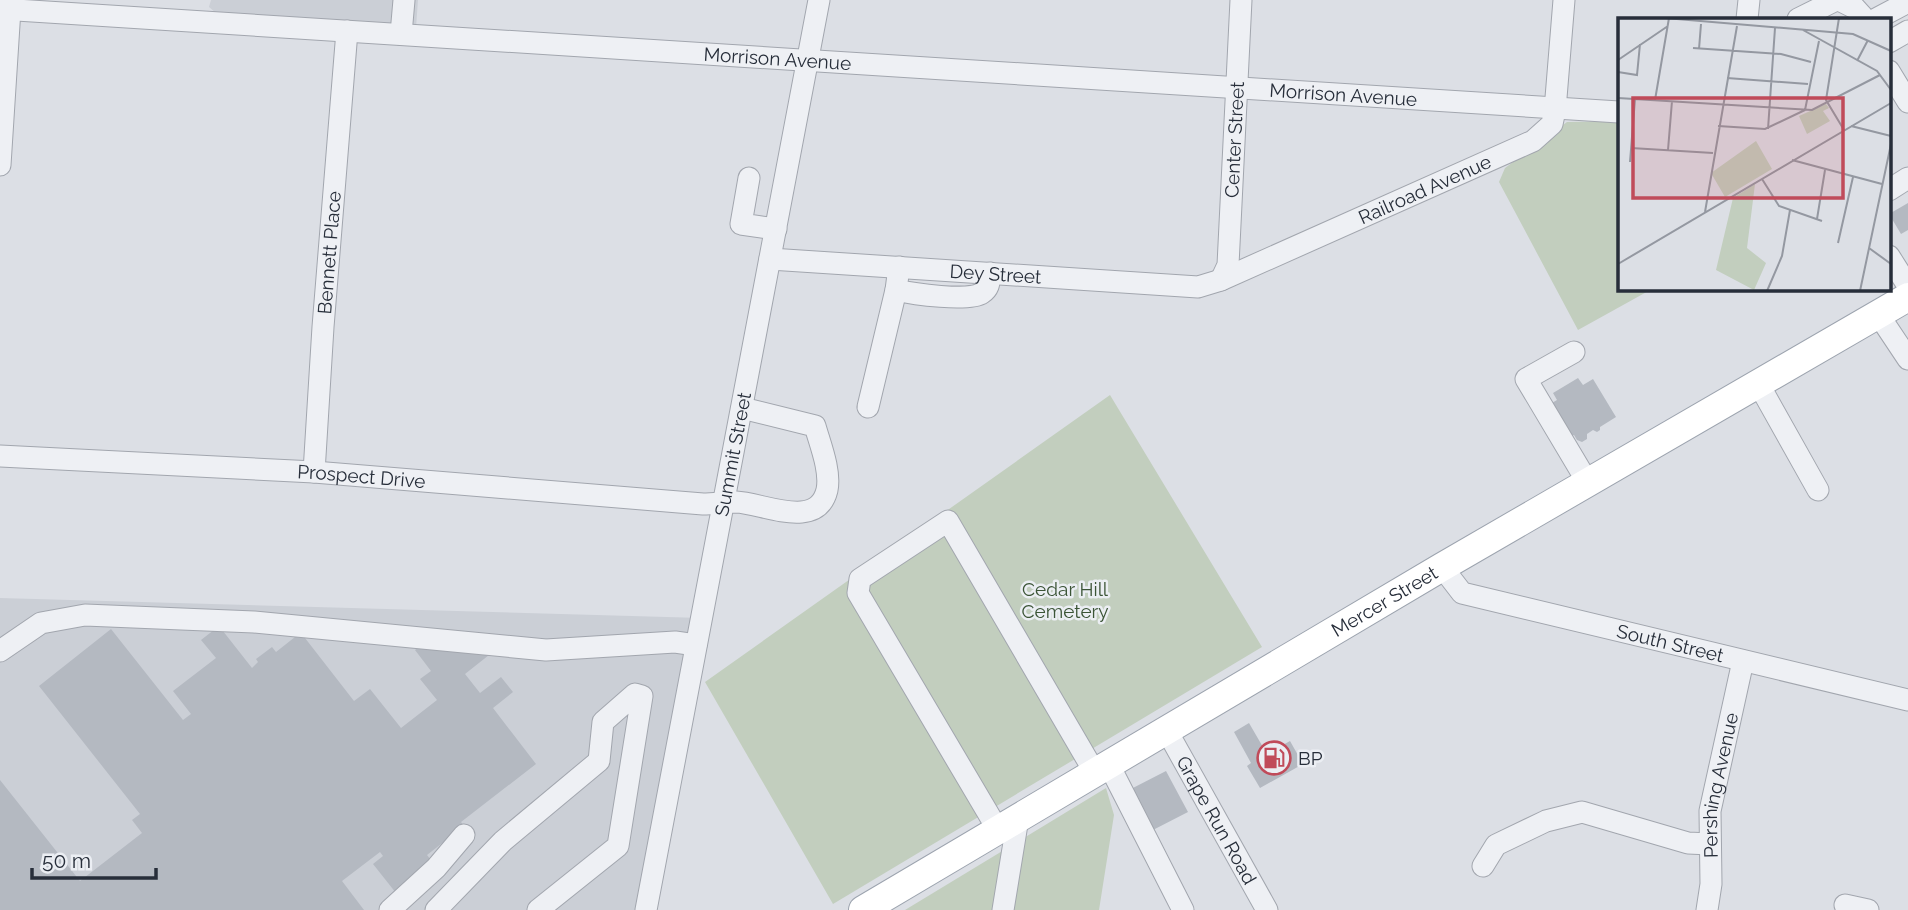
<svg xmlns="http://www.w3.org/2000/svg" width="1908" height="910" font-family="Raleway,sans-serif">
<rect width="100%" height="100%" fill="#dcdfe5"/>
<path fill="#cbcfd6" d="M211,0h207l-2,28 -200,-15 -7,-6z
M0,598l702,20 -54,292h-648z"/>
<path fill="#c2cebe" d="M1619,121v168h33l-74,41 -79,-148 6,-14 62,-46z
M1110,395l152,252 -429,257 -128,-222z
M1106,788l8,27 -15,95h-194z"/>
<path fill="#b4b9c1" d="M1908,203v27l-7,4 -12,-20z
M1578,378l5,7 10,-6 23,38 -16,10v3l-3,2 -4,-2 -6,4v5l-5,3 -5,-2 -3,-5 -10,5 -19,-33 12,-7 -4,-7z
M219,626l33,42 6,-6 -2,-3 16,-12 4,5 19,-15 10,1 49,63 16,-12 31,39 36,-28 -17,-21 11,-8 -16,-21 4,-3 67,7 3,1 -24,19 15,19 21,-16 12,15 -20,16 43,56 -75,58 3,4 -37,29 7,9 -38,29 -23,-29 10,-8 -3,-4 -38,29 22,29h-364v-130l80,101 62,-48 -10,-13 8,-6 -101,-128 72,-57 72,91 8,-6 -18,-23 43,-33 -15,-18z
M1249,723l18,31 23,-13 13,23 -43,24 -13,-22 4,-3 -17,-31z
M1166,771l22,41 -37,19 -22,-41z"/>
<g fill="none" stroke-linecap="round" stroke-linejoin="round">
<defs>
<g id="minor">
<path d="M1839,0l16,8 10,11"/>
<path id="s1" d="M0,9l1619,103"/>
<path d="M1747,19l2,-19"/>
<path d="M1798,19l38,-19"/>
<path d="M1876,19l32,-17"/>
<path d="M401,34l3,-34"/>
<path d="M1889,42l19,-11"/>
<path d="M1889,71l19,31"/>
<path d="M0,165l10,-156"/>
<path d="M749,178l-8,46 35,5"/>
<path d="M1889,190l19,-12"/>
<path d="M1889,256l19,30"/>
<path id="s2" d="M770,259l428,28 23,-7 312,-139 19,-17 3,-14 9,-110"/>
<path d="M899,267l-3,23c17,4 73,12 86,3 8,-5 7,-12 8,-20"/>
<path id="s3" d="M1221,280l7,-15 13,-265"/>
<path d="M1878,314l30,45"/>
<path d="M1574,352l-48,27 62,104"/>
<path d="M1758,383l60,107"/>
<path d="M868,407l28,-117"/>
<path id="s4" d="M0,456l314,16 389,32c11,0 22,-2 33,-2 27,1 81,29 91,-12 4,-19 -7,-46 -12,-64l-73,-18"/>
<path id="s5" d="M314,472l9,-145 24,-296"/>
<path id="s6" d="M1442,567l20,26 446,107"/>
<path d="M0,651l41,-28 44,-8 169,7 292,28 129,-8 21,3"/>
<path id="s7" d="M1167,731l100,179"/>
<path d="M1109,765l74,145"/>
<path d="M998,830l-140,-237 2,-14 88,-58 147,252"/>
<path d="M1483,866l13,-21 50,-24 36,-9 106,31 22,1"/>
<path d="M1845,905l23,5"/>
<path d="M390,910l46,-42 28,-33"/>
<path d="M436,910l67,-69 96,-80 4,-39 32,-28 7,2 -24,150 -80,64"/>
<path id="s8" d="M646,910l173,-910"/>
<path d="M1003,910l15,-92"/>
<path id="s9" d="M1707,910l4,-26 -1,-73 33,-150"/>
</g>
<g id="major">
<path id="s10" d="M863,910l579,-343 466,-270"/>
</g>
</defs>
<use href="#minor" stroke="#a2a6ae" stroke-width="23"/>
<use href="#major" stroke="#9da4af" stroke-width="30"/>
<use href="#minor" stroke="#eef0f4" stroke-width="21"/>
<use href="#major" stroke="#fff" stroke-width="28"/>
</g>
<defs>
<symbol id="fuel-ring" viewBox="-11 -11 22 22"><circle r="9.5" fill="#ebeef3" stroke="#c04b5a" stroke-width="1.5"/><path d="M-5.5-6h7V0h2V4h1.3V-2.5L3-4.5l.8-.8L6-3V5H2.5V1h-1V6h-7ZM-4.2-4.7v3.2H.2V-4.7Z" fill="#c04b5a"/></symbol>
</defs>
<g fill-rule="evenodd">
<use href="#fuel-ring" x="1255" y="739" width="38" height="38"/>
</g>
<g text-anchor="middle" dominant-baseline="central" stroke-width="5" stroke-linejoin="round" paint-order="stroke">
<g font-size="19" fill="#272e3a" stroke="#ebeef3">
<text stroke="none"><textPath href="#s1" startOffset="779">Morrison Avenue</textPath></text>
<text stroke="none"><textPath href="#s1" startOffset="1346">Morrison Avenue</textPath></text>
<text stroke="none"><textPath href="#s3" startOffset="142">Center Street</textPath></text>
<text stroke="none"><textPath href="#s2" startOffset="676">Railroad Avenue</textPath></text>
<text stroke="none"><textPath href="#s5" startOffset="220">Bennett Place</textPath></text>
<text stroke="none"><textPath href="#s2" startOffset="226">Dey Street</textPath></text>
<text stroke="none"><textPath href="#s8" startOffset="464">Summit Street</textPath></text>
<text stroke="none"><textPath href="#s4" startOffset="362">Prospect Drive</textPath></text>
<text stroke="none"><textPath href="#s10" startOffset="606">Mercer Street</textPath></text>
<text stroke="none"><textPath href="#s6" startOffset="247">South Street</textPath></text>
<text stroke="none"><textPath href="#s9" startOffset="126">Pershing Avenue</textPath></text>
<text stroke="none"><textPath href="#s7" startOffset="102">Grape Run Road</textPath></text>
</g>
<g font-size="19" fill="#3b5436" stroke="#ebeef3">
<text x="1065" y="589">Cedar Hill<tspan x="1065" dy="22">Cemetery</tspan></text>
</g>
<g font-size="19" fill="#272e3a" stroke="#ebeef3" text-anchor="start">
<text x="1298" y="758">BP</text>
</g>
</g>
<g transform="translate(1618 18)">
<rect width="273" height="273" fill="#dcdfe5"/>
<path d="M208,86l3,4 -6,3 7,10 -23,13 -8,-18zM138,123l16,28 -47,28 -14,-24zM137,166l-8,64 19,15 -12,27 -38,-20 17,-72z" fill="#c2cebe"/>
<path fill="none" stroke="#9498a1" stroke-width="2" d="M47,0l188,16 38,17M221,0l-13,82 18,30M185,12l74,41 14,19M75,30l88,6 30,8M81,31l2,-25M0,42l50,-34M239,43l11,-21M0,54l19,3 3,-31M109,60l81,6M0,80l194,12 68,-35M37,82l14,-82M187,92l14,-69M100,108l47,3 40,-19M233,108l40,10M150,111l7,-101M13,130l82,5M50,132l4,-49M174,142l90,24M12,144l5,-63M144,161l17,27 43,15M87,194l32,-186M199,201l8,-49M220,225l15,-66M251,230l22,16M0,246l273,-161M149,273l15,-35 8,-46M242,273l31,-147"/>
<path fill="#c04b5a" fill-opacity="0.15" stroke="#c04b5a" stroke-width="3.5" d="M15,80h210v100h-210z"/>
<rect width="273" height="273" fill="none" stroke="#272e3a" stroke-width="3.5"/>
</g>
<path d="M32 868v10h124v-10" fill="none" stroke="#272e3a" stroke-width="3.5"/>
<text x="42" y="868" font-size="21" fill="#272e3a" stroke="#ebeef3" stroke-width="5" paint-order="stroke">50 m</text>
</svg>
